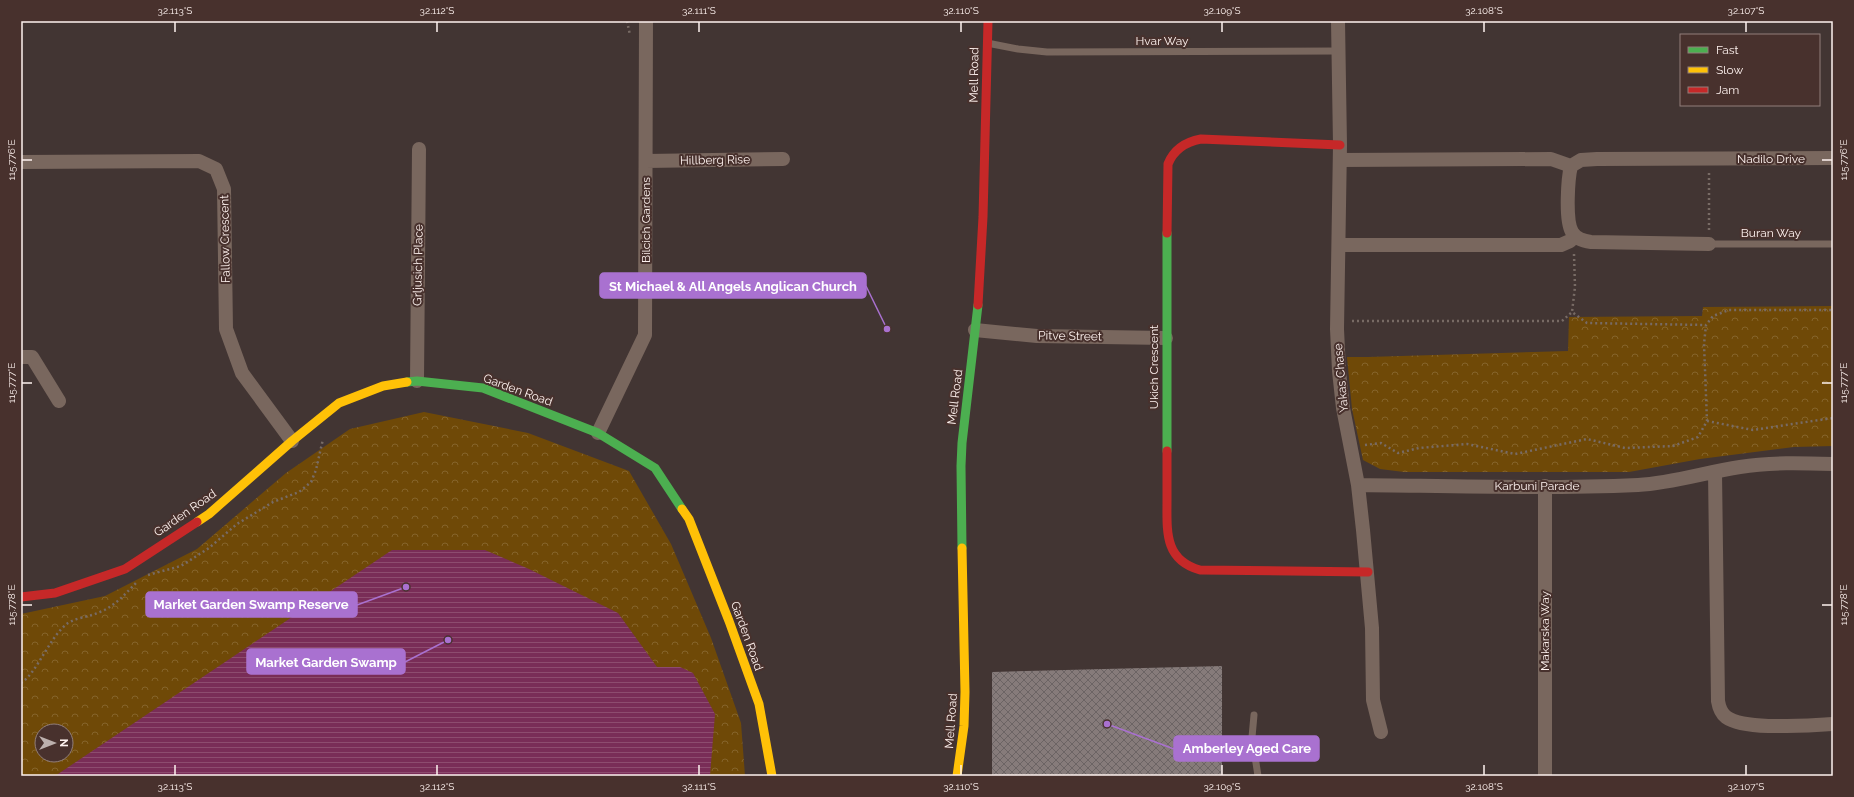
<svg xmlns="http://www.w3.org/2000/svg" width="1854" height="797" font-family="Raleway,sans-serif">
<defs>
<pattern id="forest-crowns" width="20" height="18" patternUnits="userSpaceOnUse"><rect width="20" height="18" fill="#6f4907"/><path d="M2 6a3 3 0 1 1 6 0M12 15a3 3 0 1 1 6 0" fill="none" stroke="#85642b"/></pattern>
<pattern id="water-rules" width="6" height="5" patternUnits="userSpaceOnUse"><rect width="6" height="5" fill="#792d57"/><path d="M0 2.5h6" fill="none" stroke="#8d4c6f"/></pattern>
<pattern id="building-cross-hatch" width="8" height="8" patternUnits="userSpaceOnUse"><rect width="8" height="8" fill="#867b7a"/><path d="M0 0l8 8M0 8l8-8" fill="none" stroke="#6c6464"/></pattern>
</defs>
<rect width="100%" height="100%" fill="#423533"/>
<path fill="url(#forest-crowns)" fill-rule="evenodd" d="M1833,306v140l-39,1 -94,12 -71,13h-225l-24,-3 -17,-9 -11,-51 -5,-52h21l200,-6 1,-34 133,-1 1,-9z
M424,412l104,21 101,38 42,73 40,94 30,85 4,53h-724v-162l84,-18 92,-47 89,-76 64,-44zM42,731h24v24h-24z"/>
<path fill="url(#water-rules)" d="M392,550h93l44,19 89,44 39,54h23l13,6 22,41 -5,62h-655z"/>
<path fill="url(#building-cross-hatch)" d="M1222,666v110h-230v-104z"/>
<g fill="none" stroke-linecap="round" stroke-linejoin="round">
<path stroke="#786b65" stroke-width="2.5" stroke-dasharray="2 3" stroke-linecap="butt" d="M627,21l3,14
M1709,173v57
M1574,254l1,33 -3,25 15,11 119,2
M1352,321h210l10,-9
M1707,421l46,9 80,-12
M1365,445l16,-2 17,10 21,-5 48,-4 48,10 72,-15 38,9 48,-2 25,-9 9,-16 -3,-77 2,-19 7,-9 16,-6h104
M148,575l33,-9 28,-18 28,-24 36,-22 26,-10 12,-10 5,-12 7,-31
M21,683c17,-11 28,-46 47,-60 10,-6 22,-6 32,-11 15,-6 25,-18 36,-29"/>
<path stroke="#79675e" stroke-width="7" d="M987,43l31,6 29,3 291,-1
M1709,244h124
M1254,715l-2,22 6,39"/>
<path stroke="#79675e" stroke-width="14" d="M1338,21l2,124 -3,184 2,42 4,37 15,77 5,45 9,98 1,72 8,32
M1340,160l211,-1 20,7
M646,161l137,-2
M21,162l178,-1 17,8 8,20 2,140 16,44 50,68
M1709,244l-118,-2c-8,-1 -15,-3 -19,-10 -7,-12 -4,-54 -1,-66l10,-6 16,-1 236,-1
M1340,245h221l9,-4 5,-5
M975,330l62,6 129,2
M21,357h11l27,44
M417,381l2,-232
M598,433l47,-98 1,-314
M1715,472l3,229c1,6 3,12 8,16 19,14 82,8 107,7
M1358,485c93,1 187,4 280,0 35,-2 68,-13 102,-18 30,-5 62,-4 93,-3
M1545,776v-290"/>
<path stroke="#4caf50" stroke-width="9" d="M407,382l10,-1 66,7 115,45 57,35 27,41
M1167,451v-218
M962,548l-1,-82 1,-23 16,-138"/>
<path stroke="#ffc107" stroke-width="9" d="M682,509l7,10 40,102 30,83 13,72
M197,522l12,-8 83,-73 47,-38 44,-17 24,-4
M957,776l7,-50 1,-34 -3,-144"/>
<path stroke="#c62828" stroke-width="9" d="M1167,233l1,-69c6,-15 17,-22 33,-25l139,6
M978,305l5,-88 5,-196
M1167,451c0,16 0,33 0,49 0,31 -3,60 33,70l168,2
M21,597l34,-4 70,-24 72,-47"/>
</g>
<path fill="none" stroke="#fef2ef" stroke-width="1.5" d="M175,22v10M437,22v10M699,22v10M961,22v10M1222,22v10M1484,22v10M1746,22v10M22,160h10M1822,160h10M22,383h10M1822,383h10M22,605h10M1822,605h10M175,765v10M437,765v10M699,765v10M961,765v10M1222,765v10M1484,765v10M1746,765v10"/>
<g text-anchor="middle" dominant-baseline="central" stroke-width="4" stroke-linejoin="round" paint-order="stroke">
<g font-size="12" fill="#fef2ef" stroke="#48312d">
<text x="1162" y="41">Hvar Way</text>
<text transform="translate(974 75) rotate(-89)">Mell Road</text>
<text x="1771" y="159">Nadilo Drive</text>
<text transform="translate(715 160) rotate(-1)">Hillberg Rise</text>
<text transform="translate(646 220) rotate(-90)">Bilcich Gardens</text>
<text x="1771" y="233">Buran Way</text>
<text transform="translate(225 239) rotate(-91)">Fallow Crescent</text>
<text transform="translate(418 265) rotate(-89)">Grljusich Place</text>
<text transform="translate(1070 336) rotate(1)">Pitve Street</text>
<text transform="translate(1154 367) rotate(-90)">Ukich Crescent</text>
<text transform="translate(1341 378) rotate(-95)">Yakas Chase</text>
<text transform="translate(518 390) rotate(20)">Garden Road</text>
<text transform="translate(955 397) rotate(-83)">Mell Road</text>
<text x="1537" y="486">Karbuni Parade</text>
<text transform="translate(185 513) rotate(-35)">Garden Road</text>
<text transform="translate(1545 631) rotate(-90)">Makarska Way</text>
<text transform="translate(747 636) rotate(70)">Garden Road</text>
<text transform="translate(951 721) rotate(-86)">Mell Road</text>
</g>
</g>
<path fill="none" stroke="#a971d0" stroke-width="1.5" d="M887 329L866 286M406 587L357 605M448 640L405 662M1107 724L1174 749"/>
<g fill="#a971d0" stroke="#48312d" stroke-width="1.5">
<circle cx="887" cy="329" r="4"/>
<circle cx="406" cy="587" r="4"/>
<circle cx="448" cy="640" r="4"/>
<circle cx="1107" cy="724" r="4"/>
</g>
<g fill="#a971d0" stroke="#a971d0" stroke-width="1.5">
<rect x="600" y="273" width="266" height="25" rx="4"/>
<rect x="146" y="592" width="211" height="25" rx="4"/>
<rect x="247" y="649" width="158" height="25" rx="4"/>
<rect x="1174" y="736" width="145" height="25" rx="4"/>
</g>
<g font-size="13" text-anchor="middle" font-weight="bold" fill="#fff">
<text x="733" y="291">St Michael &amp; All Angels Anglican Church</text>
<text x="251" y="609">Market Garden Swamp Reserve</text>
<text x="326" y="667">Market Garden Swamp</text>
<text x="1247" y="753">Amberley Aged Care</text>
</g>
<rect width="1854" height="797" fill="none" stroke="#48312d" stroke-width="44"/>
<rect x="1680" y="34" width="140" height="72" fill="#48312d" stroke="#917e7b"/>
<rect x="1688" y="47" width="20" height="6" fill="#4caf50" stroke="#917e7b"/>
<text x="1716" y="54" font-size="12" fill="#fef2ef">Fast</text>
<rect x="1688" y="67" width="20" height="6" fill="#ffc107" stroke="#917e7b"/>
<text x="1716" y="74" font-size="12" fill="#fef2ef">Slow</text>
<rect x="1688" y="87" width="20" height="6" fill="#c62828" stroke="#917e7b"/>
<text x="1716" y="94" font-size="12" fill="#fef2ef">Jam</text>
<g transform="translate(54 743) rotate(90)"><circle r="19" fill="#48312d" stroke="#917e7b"/>
<path d="M0-3L7 15L0 10L-7 15Z" fill="#bcb0ad"/>
<text y="-6" font-size="11" font-weight="bold" text-anchor="middle" fill="#fef2ef">N</text>
</g>
<rect x="22" y="22" width="1810" height="753" fill="none" stroke="#fef2ef" stroke-width="1.5"/>
<g font-size="10" text-anchor="middle" fill="#fef2ef">
<text x="175" y="14">32.113°S</text>
<text x="437" y="14">32.112°S</text>
<text x="699" y="14">32.111°S</text>
<text x="961" y="14">32.110°S</text>
<text x="1222" y="14">32.109°S</text>
<text x="1484" y="14">32.108°S</text>
<text x="1746" y="14">32.107°S</text>
<text transform="translate(1843 160) rotate(-90)" y="4">115.776°E</text>
<text transform="translate(11 160) rotate(-90)" y="4">115.776°E</text>
<text transform="translate(1843 383) rotate(-90)" y="4">115.777°E</text>
<text transform="translate(11 383) rotate(-90)" y="4">115.777°E</text>
<text transform="translate(1843 605) rotate(-90)" y="4">115.778°E</text>
<text transform="translate(11 605) rotate(-90)" y="4">115.778°E</text>
<text x="175" y="790">32.113°S</text>
<text x="437" y="790">32.112°S</text>
<text x="699" y="790">32.111°S</text>
<text x="961" y="790">32.110°S</text>
<text x="1222" y="790">32.109°S</text>
<text x="1484" y="790">32.108°S</text>
<text x="1746" y="790">32.107°S</text>
</g>
</svg>
